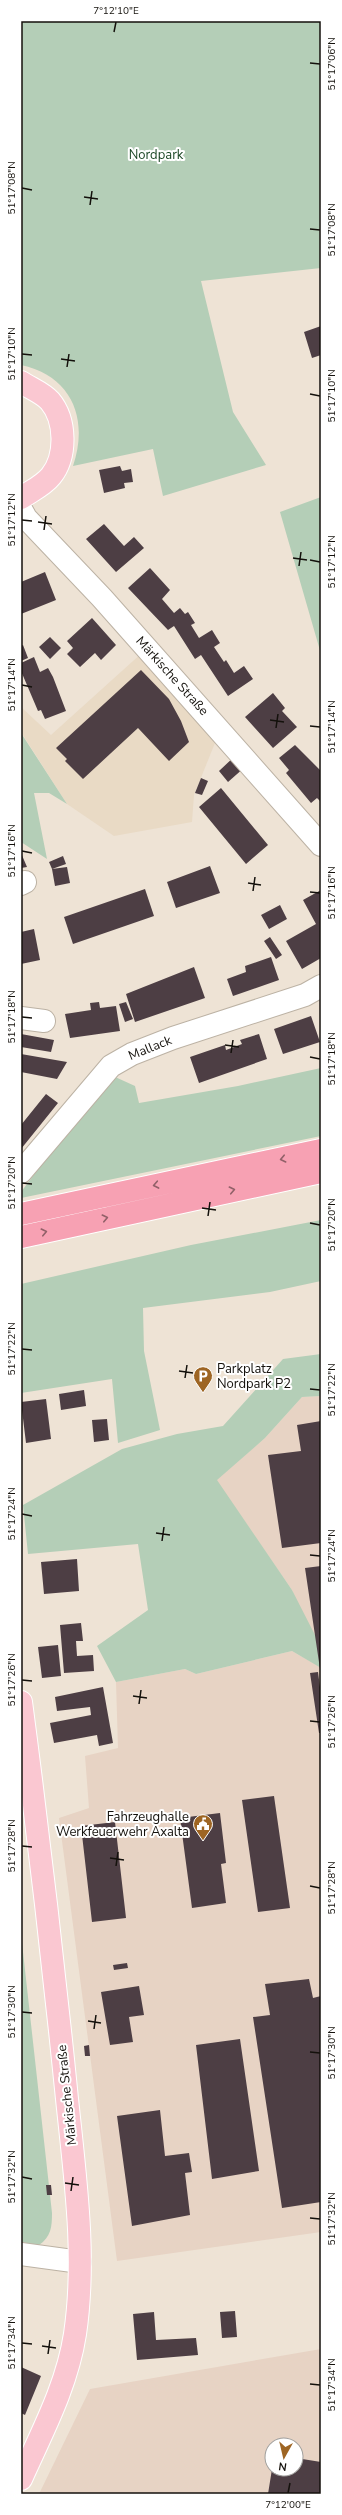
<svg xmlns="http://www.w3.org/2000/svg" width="342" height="2515" font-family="'Nunito Sans',sans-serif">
<rect width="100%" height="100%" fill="#eee3d5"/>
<path fill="#e9dac5" d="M143,652l76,81 -25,62 -2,27 -78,14 -47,-32 -46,-72v-25l30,28z"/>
<path fill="#e7d3c4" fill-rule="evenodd" d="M321,1396v836l-204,29 -58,-443 30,-10 -4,-52 33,-8 -2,-66 69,-13 11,5 96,-23 28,16 -28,-77 -76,-110 49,-42 37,-41z
M321,2349v145h-282l51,-105zM272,2445h24v24h-24z"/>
<path fill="#b4ceb7" d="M21,21h300v247l-120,13 32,131 33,53 -103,31 -10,-47 -80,17c16,-47 -1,-90 -52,-101z
M321,497v157l-41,-142z
M21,733l46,71 -18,-11h-15l13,66 -26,-17z
M321,1068v68l-300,62v-6l57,-76 35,-40 22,10 4,17 99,-17z
M321,1220v61l-51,11 -127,16 1,43 16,79 -42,13 -6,-64 -91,14v-109l170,-39z
M321,1354v42l-19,1 -37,41 -48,42 75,110 24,47 5,31 -29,-17 -96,23 -11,-5 -69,13 -19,-36 51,-36 -10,-66 -110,10 -5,-49 99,-56 55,-15 46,-8 60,-67z
M21,1934l31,279c0,14 -1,24 -13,32l-18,-3z"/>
<path fill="#4d3e44" d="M321,326v29l-9,3 -8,-26z
M120,466l2,5 9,-2 2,13 -9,1 1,5 -21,5 -5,-23z
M104,524l20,22 10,-9 10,11 -28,24 -30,-33z
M150,568l20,22 -8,9 12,14 6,-5 5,6 3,-2 7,11 -4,2 8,13 13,-8 8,13 -6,4 10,15 2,-2 8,13 10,-7 9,13 -25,17 -27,-41 -6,4 -21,-33 -6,4 -40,-42z
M45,572l11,28 -35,14v-32z
M92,618l24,27 -15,15 -6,-7 -15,14 -13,-13 6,-6 -6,-7z
M50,637l11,11 -11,11 -11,-12z
M23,645l5,13 -7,3v-15z
M34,657l6,15 8,-4 5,9 13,34 -21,8 -4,-9 -3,1 -17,-40v-8z
M141,670l28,29 12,22 8,21 -20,19 -31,-33 -55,51 -18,-18 2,-2 -11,-11z
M273,693l12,15 -3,3 15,16 -24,21 -28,-31z
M295,745l26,26v31l-4,-4 -6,5 -25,-30 3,-3 -10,-12z
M235,756l10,11 -17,15 -9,-11z
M201,778l7,3 -6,14 -7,-2z
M221,788l47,57 -22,19 -47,-57z
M21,853l6,14 -6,1z
M63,856l3,8 -14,5 -3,-7z
M210,866l10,27 -44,15 -9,-26z
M67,867l3,16 -15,3 -3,-17z
M145,889l9,27 -81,28 -9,-27z
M321,890v68l-19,11 -16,-28 30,-17 -13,-24z
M280,905l7,14 -18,10 -8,-14z
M34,929l6,31 -19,4v-32z
M270,937l12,18 -6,4 -12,-18z
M271,957l8,23 -46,16 -6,-17 19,-7 -1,-6z
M194,967l11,31 -70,24 -9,-28z
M99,1002l1,6 16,-2 4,25 -50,7 -5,-24 26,-4 -1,-7z
M126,1002l7,17 -8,3 -6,-18z
M311,1016l9,26 -37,12 -9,-25z
M21,1034l33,6 -3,12 -30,-5z
M259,1034l8,25 -68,24 -9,-26 35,-12 1,5 16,-6 -2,-4z
M21,1054l46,8 -10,17 -36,-7z
M46,1094l12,9 -37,46v-24z
M84,1390l2,16 -25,4 -2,-16z
M46,1399l5,40 -25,4 -5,-41z
M107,1419l2,21 -15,2 -2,-22z
M321,1421v122l-39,5 -14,-93 33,-4 -4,-26z
M77,1559l2,32 -35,3 -3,-32z
M321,1566v103h-1l-15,-101z
M81,1623l2,18h-7l1,15 16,-1 1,16 -30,2 -4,-48z
M58,1645l3,31 -19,2 -4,-31z
M318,1672l3,23v38h-2l-9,-60z
M103,1687l10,56 -14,3 -2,-11 -43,8 -4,-20 41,-8 -1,-8 -33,4 -2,-14z
M274,1796l16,112 -32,4 -16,-112z
M220,1813l6,50 -5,1 5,39 -34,5 -12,-90z
M115,1822l11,96 -34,4 -11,-96z
M127,1963l1,5 -14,2 -1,-5z
M309,1979l4,19 8,-2v206l-39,6 -29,-191 17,-2 -5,-31z
M139,1986l5,29 -15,2 4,25 -23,3 -9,-53z
M240,2039l19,132 -47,8 -16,-134z
M89,2045l1,11h-5l-1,-10z
M160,2110l5,46 24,-3 3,19 -7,1 5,42 -58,11 -15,-110z
M46,2185h5l1,10h-5z
M235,2311l2,26 -15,1 -2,-26z
M154,2312l2,28 40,-2 2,17 -61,5 -4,-46z
M21,2367l20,9 -16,39 -4,-2z
M296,2458l25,4v32h-53l4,-25h24z"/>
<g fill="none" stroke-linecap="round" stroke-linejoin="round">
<defs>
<path id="minor" d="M21,509l5,9 76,80 219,247
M21,884l4,-2
M21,1018l23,3
M21,1172l90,-106 21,-12 41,-16 132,-43 16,-9
M21,2254l59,8"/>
<path id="major" d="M21,382c9,6 22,11 29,19 16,19 17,55 1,75 -8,10 -20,15 -30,22
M21,1702c17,129 32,258 45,387 8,81 21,164 9,245 -8,52 -33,98 -54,145"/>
<path id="highway" d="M21,1214l300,-64
M21,1237l300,-65"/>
</defs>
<use href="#minor" stroke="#bcb2a4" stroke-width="24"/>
<use href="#major" stroke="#fff" stroke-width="24"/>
<use href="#highway" stroke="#fff" stroke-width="24"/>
<use href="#minor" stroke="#fff" stroke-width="22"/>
<use href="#major" stroke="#fac7d1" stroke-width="22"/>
<use href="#highway" stroke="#f7a1b3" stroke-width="22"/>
</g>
<defs><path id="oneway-chevron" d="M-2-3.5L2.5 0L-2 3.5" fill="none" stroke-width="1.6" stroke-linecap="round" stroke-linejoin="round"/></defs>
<g stroke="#916068">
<use href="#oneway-chevron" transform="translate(283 1159) rotate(167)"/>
<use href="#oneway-chevron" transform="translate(156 1185) rotate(169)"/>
<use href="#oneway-chevron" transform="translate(232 1190) rotate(-12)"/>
<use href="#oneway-chevron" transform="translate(105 1218) rotate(-13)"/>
<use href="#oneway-chevron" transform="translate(44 1232) rotate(-13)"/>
</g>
<path fill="none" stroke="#14110c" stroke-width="1.5" d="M114,32l2,-10M310,63l10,1M22,188l10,2M84,197l14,2M90,205l2,-14M310,229l10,1M22,354l10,1M61,359l14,2M67,367l2,-13M310,394l10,2M22,520l10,1M38,522l14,2M44,530l2,-14M293,558l14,2M310,560l10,2M299,566l2,-14M22,685l10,2M270,720l14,2M310,726l10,1M276,728l2,-14M22,851l10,2M248,883l13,2M253,891l2,-14M310,892l10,1M22,1017l10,1M225,1045l14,2M231,1053l2,-13M310,1057l10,2M22,1183l10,1M202,1208l14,2M208,1216l2,-14M310,1223l10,2M22,1349l10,1M179,1371l14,2M185,1378l2,-13M310,1389l10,1M22,1514l10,2M156,1533l14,2M162,1541l2,-14M310,1555l10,1M22,1680l10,1M133,1696l14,2M139,1704l2,-14M310,1721l10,1M22,1846l10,1M110,1858l14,2M116,1866l2,-14M310,1886l10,2M22,2012l10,1M88,2021l13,2M94,2029l2,-14M310,2052l10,1M22,2177l10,2M65,2183l14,2M71,2191l2,-14M310,2218l10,1M22,2343l10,1M42,2346l14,2M48,2354l2,-14M310,2384l10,1M288,2493l2,-10"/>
<defs>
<symbol id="parking-pin" viewBox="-11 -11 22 30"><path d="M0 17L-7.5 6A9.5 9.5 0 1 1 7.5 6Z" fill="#9e6523" stroke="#fff"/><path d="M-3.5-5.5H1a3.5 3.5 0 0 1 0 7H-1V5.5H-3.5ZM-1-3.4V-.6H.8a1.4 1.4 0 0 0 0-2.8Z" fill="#fff"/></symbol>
<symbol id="civic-pin" viewBox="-11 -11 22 30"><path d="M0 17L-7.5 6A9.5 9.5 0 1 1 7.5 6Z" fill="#9e6523" stroke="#fff"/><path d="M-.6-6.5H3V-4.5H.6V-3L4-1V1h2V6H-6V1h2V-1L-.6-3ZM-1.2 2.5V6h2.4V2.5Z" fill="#fff"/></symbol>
</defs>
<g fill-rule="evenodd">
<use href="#parking-pin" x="192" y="1365" width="22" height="30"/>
<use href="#civic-pin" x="192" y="1813" width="22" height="30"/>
</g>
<g text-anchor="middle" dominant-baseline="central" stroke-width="4" stroke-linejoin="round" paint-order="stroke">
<g font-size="13" fill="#1b4725" stroke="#fff">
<text x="156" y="155">Nordpark</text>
</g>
<g font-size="13" fill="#14110c" stroke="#fff">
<text transform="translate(172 676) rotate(48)">Märkische Straße</text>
<text transform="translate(150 1048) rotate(-22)">Mallack</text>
<text transform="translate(67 2095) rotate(-96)">Märkische Straße</text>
</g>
<g font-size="13" fill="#14110c" stroke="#fff" text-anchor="start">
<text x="217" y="1369">Parkplatz<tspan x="217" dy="15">Nordpark P2</tspan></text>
<text x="189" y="1817" text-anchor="end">Fahrzeughalle<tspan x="189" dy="15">Werkfeuerwehr Axalta</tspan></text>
</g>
</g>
<rect width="342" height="2515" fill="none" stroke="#ffffff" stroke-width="44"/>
<g transform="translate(284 2457) rotate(188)"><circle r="19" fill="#ffffff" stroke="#a1a09e"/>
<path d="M0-3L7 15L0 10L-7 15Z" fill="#9e6523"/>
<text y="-6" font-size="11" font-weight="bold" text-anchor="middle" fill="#14110c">N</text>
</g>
<rect x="22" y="22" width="298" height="2471" fill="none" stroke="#14110c" stroke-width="1.5"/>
<g font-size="10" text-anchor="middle" fill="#14110c">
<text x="116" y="14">7°12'10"E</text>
<text transform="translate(331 64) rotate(-90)" y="4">51°17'06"N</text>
<text transform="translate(11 188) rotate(-90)" y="4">51°17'08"N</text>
<text transform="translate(331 230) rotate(-90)" y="4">51°17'08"N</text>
<text transform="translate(11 354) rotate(-90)" y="4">51°17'10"N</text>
<text transform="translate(331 396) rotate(-90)" y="4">51°17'10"N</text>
<text transform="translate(11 520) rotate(-90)" y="4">51°17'12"N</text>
<text transform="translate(331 562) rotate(-90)" y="4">51°17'12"N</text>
<text transform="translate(11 685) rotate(-90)" y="4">51°17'14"N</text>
<text transform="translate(331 727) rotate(-90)" y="4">51°17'14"N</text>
<text transform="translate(11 851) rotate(-90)" y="4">51°17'16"N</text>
<text transform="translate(331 893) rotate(-90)" y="4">51°17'16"N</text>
<text transform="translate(11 1017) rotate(-90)" y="4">51°17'18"N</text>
<text transform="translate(331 1059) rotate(-90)" y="4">51°17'18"N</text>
<text transform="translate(11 1183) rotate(-90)" y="4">51°17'20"N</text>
<text transform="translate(331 1225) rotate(-90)" y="4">51°17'20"N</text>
<text transform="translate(11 1349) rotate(-90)" y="4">51°17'22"N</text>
<text transform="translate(331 1390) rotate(-90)" y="4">51°17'22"N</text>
<text transform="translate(11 1514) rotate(-90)" y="4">51°17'24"N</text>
<text transform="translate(331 1556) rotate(-90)" y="4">51°17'24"N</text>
<text transform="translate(11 1680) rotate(-90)" y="4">51°17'26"N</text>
<text transform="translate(331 1722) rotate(-90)" y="4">51°17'26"N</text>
<text transform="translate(11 1846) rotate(-90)" y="4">51°17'28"N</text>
<text transform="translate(331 1888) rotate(-90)" y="4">51°17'28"N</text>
<text transform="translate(11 2012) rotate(-90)" y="4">51°17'30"N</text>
<text transform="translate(331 2053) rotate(-90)" y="4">51°17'30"N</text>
<text transform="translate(11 2177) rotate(-90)" y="4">51°17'32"N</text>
<text transform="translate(331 2219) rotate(-90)" y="4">51°17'32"N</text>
<text transform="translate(11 2343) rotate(-90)" y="4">51°17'34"N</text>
<text transform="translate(331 2385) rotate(-90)" y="4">51°17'34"N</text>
<text x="288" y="2508">7°12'00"E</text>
</g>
</svg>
